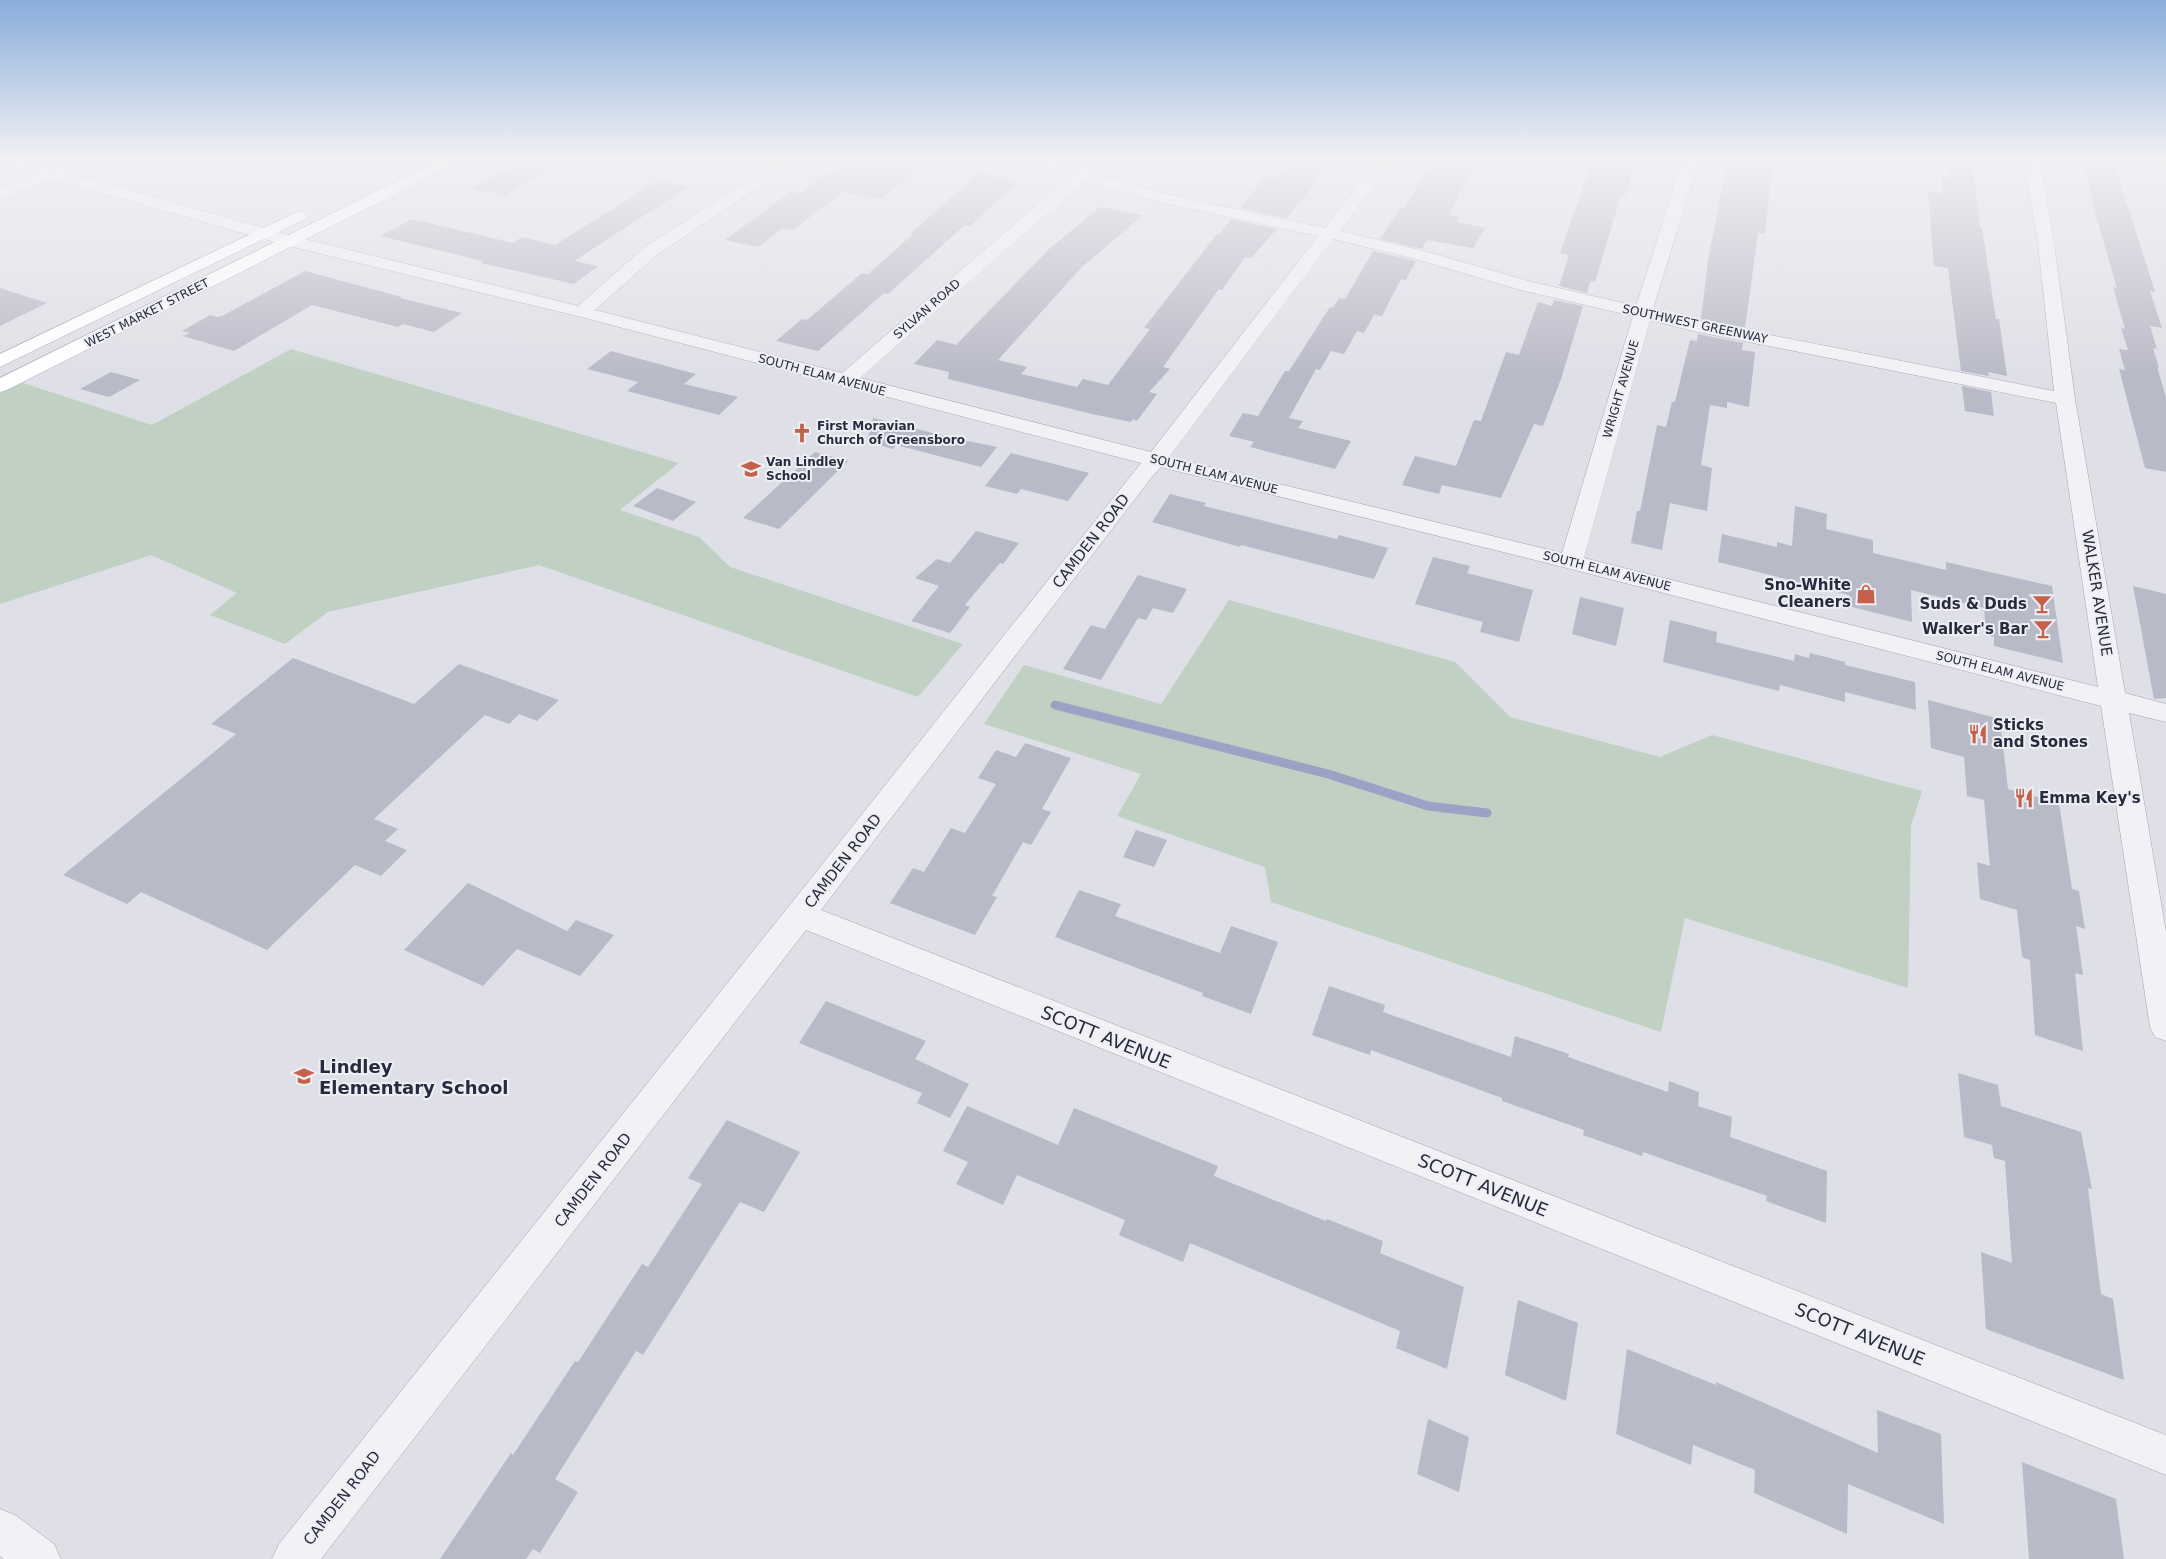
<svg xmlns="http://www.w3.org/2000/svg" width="2166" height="1559" font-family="'DejaVu Sans',sans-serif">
<rect width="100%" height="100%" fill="#dfdfe7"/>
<path fill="#c0d0c2" d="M291,349l388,114 -59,47 79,27 31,30 233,77 -45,53 -379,-132 -211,47 -43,32 -75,-29 27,-22 -86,-38 -151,49v-211l23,-10 129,42z
M1229,600l226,62 55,55 150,40 52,-22 210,56 -11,35 -3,162 -223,-70 -24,114 -390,-130 -6,-35 -148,-51 24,-42 -157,-50 40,-59 137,39z"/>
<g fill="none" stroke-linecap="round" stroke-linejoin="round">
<path stroke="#9ca2c5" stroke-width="9" d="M1055,705l273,69 100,32 59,7"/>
</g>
<path fill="#b9bac7" d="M525,159h43l-64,37 -32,-8z
M850,159h80l-49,40 -38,-7 -50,38 -10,-2 -25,19 -33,-7 65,-48 10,1 26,-20 4,1z
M1290,159h41l-21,31 -24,28 -46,-10 24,-30 12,1z
M1440,159h38l-29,56 11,2 -3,5 28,6 -12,20 -46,-8 -5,9 -42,-10 21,-32h4l27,-45 6,1z
M1596,159h40l-11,37h-4l-26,86 -5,-1 -3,12 -28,-7 10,-31 -9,-2 31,-88 3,1z
M1728,159h44l-1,4h2l-8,71 -7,-1 -13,95 -44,-9 7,-59z
M2083,159h30l42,133 -5,-1 12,37 -12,-2 7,23 -4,-1 6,20 -2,-1 9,30v75l-21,-4 -26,-99 6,1 -6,-21 9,1 -7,-22 4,1 -12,-42 4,1 -21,-72z
M1948,164l25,4 7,60h2l14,91h3l8,57 -19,-4 1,4 -28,-5 -13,-103 -14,-2 -6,-75 15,2 -1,-16 8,1z
M980,172l37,11 -47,43 -5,-1 -77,69 -4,-1 -66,58 -42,-10 26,-22 5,1 55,-47 6,1 45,-40h-3z
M657,181l31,6 -114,74 24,5 -24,18 -93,-21 2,-2 -103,-25 32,-17 101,24 9,-6 33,8z
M1100,207l43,8 -61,52 -84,93 29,7 -6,7 56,13 6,-8 25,6 42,-56 -6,-1 73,-94h2l12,-15 46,10 -26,29 -6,-1 -23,33 -3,-1 -56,78 7,2 -21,23 8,2 -20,27 -4,-2 -2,3 -39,-8 -144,-35 1,-7 -35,-8 23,-24 19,5 93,-96z
M1373,251l43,10 -10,19 -5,-1 -19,37 -8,-1 -10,18 -7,-2 -13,23 -13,-3 -11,19 -4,-1 -27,49 14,3 -5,7 53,13 -16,28 -85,-22 4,-5 -25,-6 14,-23 15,3 27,-45h4l41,-64 3,1 6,-10 6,1z
M305,271l97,26 -2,1 62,15 -28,19 -31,-8 -5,3 -86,-22 -78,46 -51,-15 7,-3 -8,-2 28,-16 8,2 6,-2z
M0,288l47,15 -47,23z
M1554,300l29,6 -22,73 -18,47 -9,-2 -33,74 -59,-13 -3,9 -37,-9 13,-29 41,10 18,-46 7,1 25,-69 13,3 19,-53 14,4z
M1698,334l45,9 -1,7 13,2 -6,55 -22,-5v6l-17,-3 -9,60 11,3 -5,43 -37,-8 -8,47 -31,-7 6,-32h3l17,-86 9,2 6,-25h3l15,-62 7,1z
M611,351l85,23 -12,10 54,13 -19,18 -92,-24 11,-9 -51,-13z
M111,372l29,8 -31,17 -29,-8z
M1962,386l29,6 3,24 -29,-5z
M873,418l80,20 44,9 -16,20 -85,-22 -3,4 -25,-7 3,-3 -3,-1z
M815,452l33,9 -69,68 -36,-11z
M1011,453l47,12 31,8 -21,28 -47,-12 -4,5 -32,-8z
M657,488l39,14 -23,19 -40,-15z
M1170,494l36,9 -2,3 133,33 2,-4 49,13 -14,31 -133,-34 -1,2 -88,-25z
M1795,506l32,8 -1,15 47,11v13l73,17v-8l106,24 11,77 -69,-17v-9l-8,-2 -2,-27 -73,-18 1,32 -64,-16 1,-11 -131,-33 4,-28 55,13v-5l15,4z
M976,531l43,12 -16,21 -3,-1 -35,42 5,2 -20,26 -39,-12 28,-35 -24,-8 22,-19 13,4z
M1433,557l37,9 -3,7 66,17 -14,52 -39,-10 3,-10 -68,-18z
M1138,575l49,14 -14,24 -20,-5 -7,12 -8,-2 -37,62 -38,-11 28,-44 14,4z
M2133,586l33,8v104l-12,1z
M1580,597l44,11 -8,38 -44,-12z
M1670,620l47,12 -1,10 78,19 1,-7 14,4 1,-5 35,9v3l70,17 1,28 -71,-18v10l-65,-17 -1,6 -116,-29z
M293,658l121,46 45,-40 100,36 -22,21 -18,-7 -10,10 -24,-9 -111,104 24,10 -13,12 22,9 -26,26 -26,-11 -88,85 -126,-58 -14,12 -64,-29 173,-141 -25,-10z
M1928,700l72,19 8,70 51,14 13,86 7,2 6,38 -9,-3 7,49 -8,-2 8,78 -48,-16 -5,-75 -8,-3 -5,-47 -37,-11 -3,-37 13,4 -6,-66 -17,-4 -3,-39 -33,-9z
M1025,743l46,15 -29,51 9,3 -20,33 -8,-3 -31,54 5,1 -22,38 -85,-32 23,-35 11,4 27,-44 14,5 31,-49 -18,-6 18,-28 20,7z
M1136,830l31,10 -13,27 -31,-10z
M468,883l99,48 9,-11 38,15 -34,41 -63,-27 -34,37 -79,-36z
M1079,890l42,14 -6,12 105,37 11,-27 47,16 -27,72 -49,-18 1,-3 -148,-56z
M1329,986l56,19 -2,7 128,45 4,-21 54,18 -1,3 100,35 1,-11 30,11 -1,14 34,11 -2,20 97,34 -1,52 -60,-22 1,-5 -124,-44 -1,4 -59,-21 1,-5 -82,-29v-3l-131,-48 -1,5 -58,-20z
M826,1001l100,40 -11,18 54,25 -19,34 -33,-15 5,-10 -123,-50z
M1958,1073l40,12 3,21 80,26 11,57 -4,-1 13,106 12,5 11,81 -138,-51 -5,-77 31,11 -7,-102 -11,-3 -2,-13 -28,-8z
M967,1106l91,39 16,-37 144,58 -4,10 112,45 1,-2 56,22 -3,12 84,34 -17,82 -51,-21 4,-17 -210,-88 -7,19 -64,-27 6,-15 -108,-45 -14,30 -47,-21 12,-22 -25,-11z
M727,1120l73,32 -36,60 -24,-10 -97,153 -7,-4 -81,128 23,13 -38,61 -7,-4 -7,10h-86l71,-106 2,2 62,-94 3,1 64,-98 6,3 54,-83 -14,-6z
M1518,1300l60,23 -12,78 -61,-26z
M1627,1349l89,36v-3l162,71 -1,-43 64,24 3,90 -96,-40 -1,50 -93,-41 1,-23 -62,-25 -2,20 -75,-31z
M1428,1419l41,18 -10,55 -42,-18z
M2022,1462l94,37 8,60h-95z"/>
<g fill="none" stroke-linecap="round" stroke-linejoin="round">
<defs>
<path id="minor" d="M0,159h18l34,10 24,-10h22l-3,3 -27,11 228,64 282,69 68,-60 137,-87h18l-143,95 -63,56 247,63 228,-197 -39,-14 -3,-3h23l28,10 11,-10h17l-15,14 74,21 159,34 53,-69h16l-54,72 84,20 108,31 104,24 47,-147h16l-46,150 41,11 360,71 -16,-148 -14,-84h16l14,84 21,156 50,294 41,11v18l-37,-9 37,219v109l-11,-4 -5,-10 -49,-321 -530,-137 -410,-102 -10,11 -330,432 1345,525v40l-1360,-545 -485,629h-49l7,-15 530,-663 332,-418 -564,-147 -292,-71 -232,-66 -53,20v-11l37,-14 -37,-11zM1084,181l80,22 154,33 -167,216 -291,-74zM1333,239l79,19 109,32 112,26 -71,237 -393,-96zM1650,320l43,11 363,72 42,284 -514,-129z
M0,1509l15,6 39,29 7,15h-57l-4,-3z"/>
<path id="major" d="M442,159h20l-3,3 -452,228 -7,2v-14z
M299,211l6,2 2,3 -2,3 -305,148v-13z"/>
</defs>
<use href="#minor" stroke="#a5a5b1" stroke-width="1"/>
<use href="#major" stroke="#9fa0b2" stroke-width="1"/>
<use href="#minor" fill="#f1f1f6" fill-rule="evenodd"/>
<use href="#major" fill="#fff" fill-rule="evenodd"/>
</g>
<linearGradient id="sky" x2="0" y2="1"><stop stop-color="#89adda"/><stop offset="0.42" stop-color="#f1f1f4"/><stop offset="1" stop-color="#f1f1f4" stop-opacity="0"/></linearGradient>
<rect width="2166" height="377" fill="url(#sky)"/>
<defs>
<symbol id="church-bare" viewBox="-9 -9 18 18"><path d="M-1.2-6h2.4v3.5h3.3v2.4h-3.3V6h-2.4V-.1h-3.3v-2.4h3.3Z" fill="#c5614b" stroke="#eeeff5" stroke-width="2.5" paint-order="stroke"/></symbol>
<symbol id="school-bare" viewBox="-9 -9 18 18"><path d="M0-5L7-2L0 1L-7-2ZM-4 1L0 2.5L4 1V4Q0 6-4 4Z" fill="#c5614b" stroke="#eeeff5" stroke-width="2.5" paint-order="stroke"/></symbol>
<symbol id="shop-bare" viewBox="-9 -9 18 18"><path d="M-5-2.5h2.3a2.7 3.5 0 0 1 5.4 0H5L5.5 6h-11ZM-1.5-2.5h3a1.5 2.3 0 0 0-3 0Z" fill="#c5614b" stroke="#eeeff5" stroke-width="2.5" paint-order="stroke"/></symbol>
<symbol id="bar-bare" viewBox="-9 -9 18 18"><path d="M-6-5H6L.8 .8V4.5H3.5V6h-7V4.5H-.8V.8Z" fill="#c5614b" stroke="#eeeff5" stroke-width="2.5" paint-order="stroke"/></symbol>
<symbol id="restaurant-bare" viewBox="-9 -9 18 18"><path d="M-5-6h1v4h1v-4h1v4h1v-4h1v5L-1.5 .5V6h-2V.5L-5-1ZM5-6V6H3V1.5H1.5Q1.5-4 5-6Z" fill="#c5614b" stroke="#eeeff5" stroke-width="2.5" paint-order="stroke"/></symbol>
</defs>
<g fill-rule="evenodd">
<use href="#church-bare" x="788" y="419" width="28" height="28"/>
<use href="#school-bare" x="737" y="455" width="28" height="28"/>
<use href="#shop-bare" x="1852" y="580" width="28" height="28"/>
<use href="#bar-bare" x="2028" y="590" width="28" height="28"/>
<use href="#bar-bare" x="2029" y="615" width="28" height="28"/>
<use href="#restaurant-bare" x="1964" y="720" width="28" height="28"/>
<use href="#restaurant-bare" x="2010" y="784" width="28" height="28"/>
<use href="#school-bare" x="290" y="1062" width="28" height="28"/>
</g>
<g text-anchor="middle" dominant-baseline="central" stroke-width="4" stroke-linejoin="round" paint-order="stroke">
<g font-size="12" fill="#292a3d" stroke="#eeeff5">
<text transform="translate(927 309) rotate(-41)">SYLVAN ROAD</text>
<text transform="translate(147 313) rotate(-27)">WEST MARKET STREET</text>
<text transform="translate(1695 324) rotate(12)">SOUTHWEST GREENWAY</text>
<text transform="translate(822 375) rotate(15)">SOUTH ELAM AVENUE</text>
<text transform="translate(1621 389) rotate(-74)">WRIGHT AVENUE</text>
<text transform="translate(1214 474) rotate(14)">SOUTH ELAM AVENUE</text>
<text transform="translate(1607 571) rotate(14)">SOUTH ELAM AVENUE</text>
<text transform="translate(2000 671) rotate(14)">SOUTH ELAM AVENUE</text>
</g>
<g font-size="12" font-weight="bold" fill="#292a3d" stroke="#eeeff5" text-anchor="start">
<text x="817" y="426">First Moravian<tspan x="817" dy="14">Church of Greensboro</tspan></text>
<text x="766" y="462">Van Lindley<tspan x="766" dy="14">School</tspan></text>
</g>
<g font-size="15" fill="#292a3d" stroke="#eeeff5">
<text transform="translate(1091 541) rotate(-52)">CAMDEN ROAD</text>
<text transform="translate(2097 593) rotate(81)">WALKER AVENUE</text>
<text transform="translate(843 861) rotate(-52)">CAMDEN ROAD</text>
<text transform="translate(593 1180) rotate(-52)">CAMDEN ROAD</text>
<text transform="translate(342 1498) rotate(-52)">CAMDEN ROAD</text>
</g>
<g font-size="15" font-weight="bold" fill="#292a3d" stroke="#eeeff5" text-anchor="end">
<text x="1851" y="585">Sno-White<tspan x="1851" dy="17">Cleaners</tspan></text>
<text x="2027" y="604">Suds &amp; Duds</text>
<text x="2028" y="629">Walker's Bar</text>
<text x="1993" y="725" text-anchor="start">Sticks<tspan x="1993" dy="17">and Stones</tspan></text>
<text x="2039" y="798" text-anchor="start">Emma Key's</text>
</g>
<g font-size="18" fill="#292a3d" stroke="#eeeff5">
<text transform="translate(1106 1037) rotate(22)">SCOTT AVENUE</text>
<text transform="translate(1483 1185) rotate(22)">SCOTT AVENUE</text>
<text transform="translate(1860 1334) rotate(22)">SCOTT AVENUE</text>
</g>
<g font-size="18" font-weight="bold" fill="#292a3d" stroke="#eeeff5" text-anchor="start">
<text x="319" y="1066">Lindley<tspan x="319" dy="21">Elementary School</tspan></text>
</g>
</g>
</svg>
